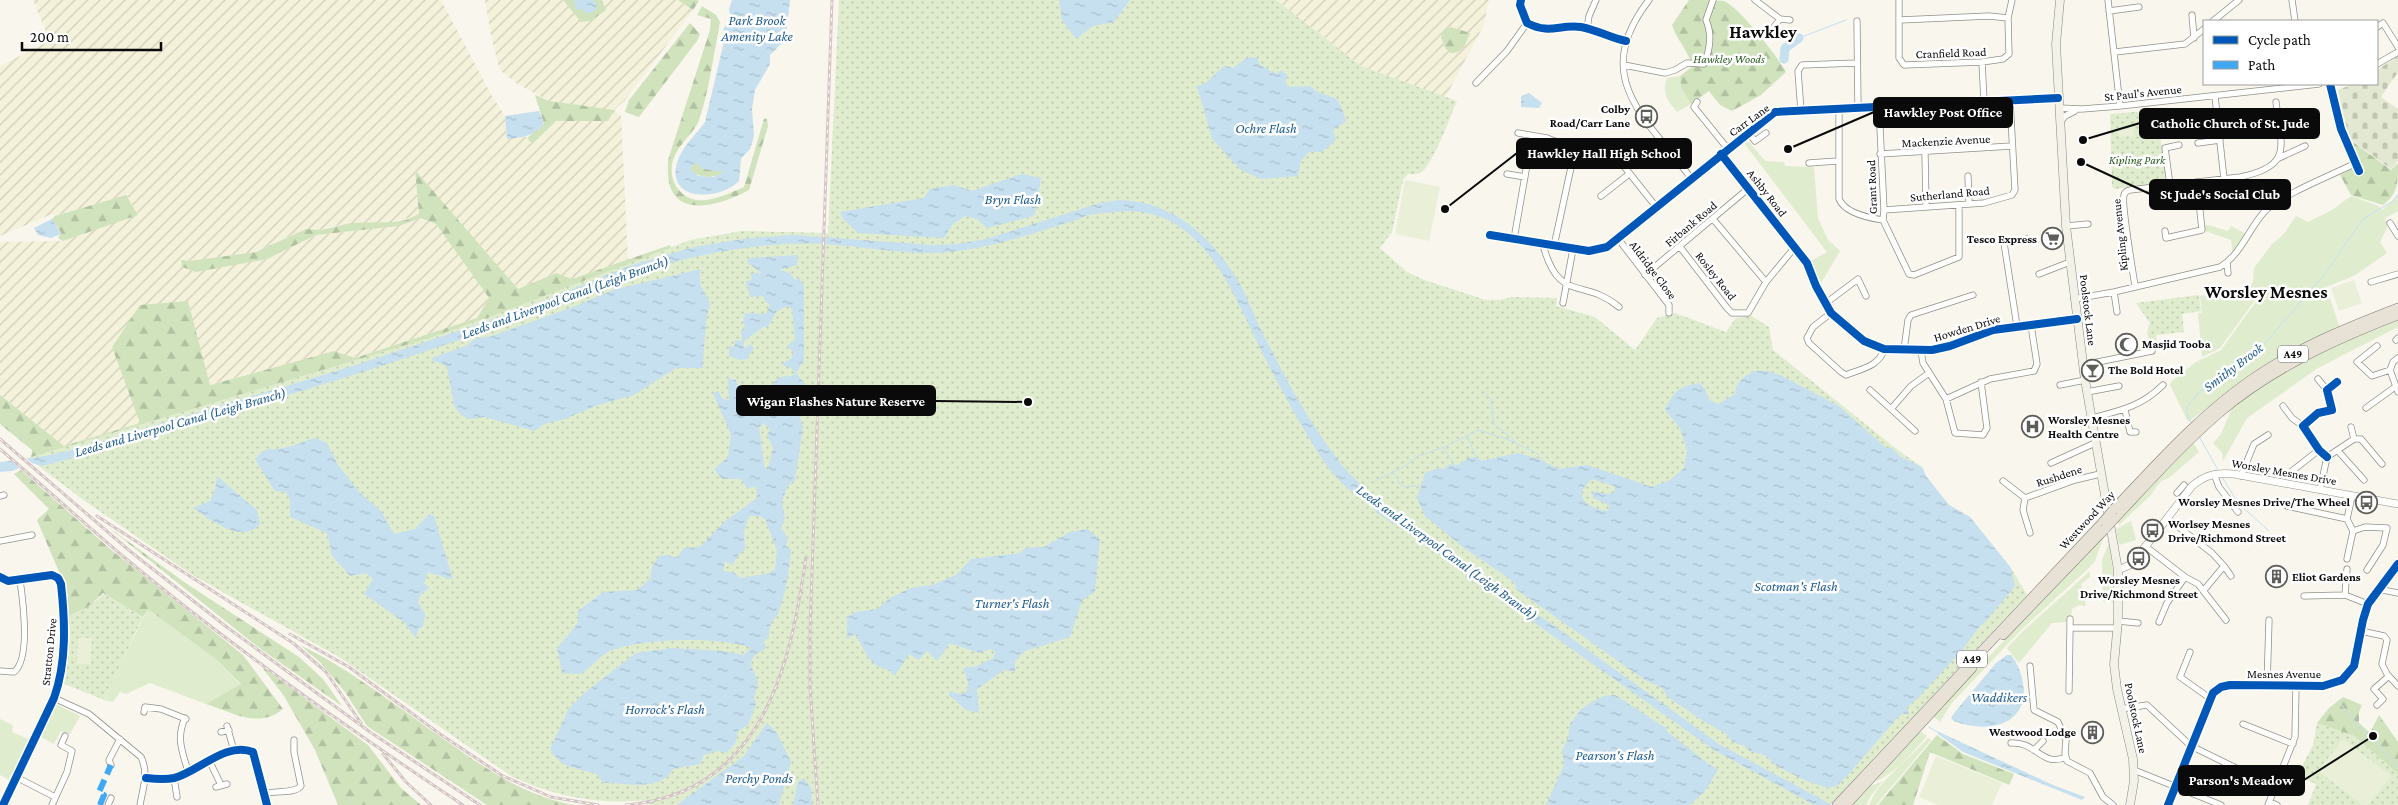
<svg xmlns="http://www.w3.org/2000/svg" width="2398" height="805" font-family="'Crimson Pro',serif">
<defs>
<pattern id="farmland-furrows" width="10" height="10" patternUnits="userSpaceOnUse" patternTransform="scale(1.25)"><rect width="10" height="10" fill="#f4f2da"/><path d="M-1 1l2-2M0 10L10 0M9 11l2-2" fill="none" stroke="#d0ceba"/></pattern>
<pattern id="forest-firs" width="22" height="20" patternUnits="userSpaceOnUse" patternTransform="scale(1.25)"><rect width="22" height="20" fill="#d0e3bd"/><path d="M5 1l3.5 6h-7zM16 11l3.5 6h-7z" fill="#b1c1a1"/></pattern>
<pattern id="cemetery-stones" width="16" height="16" patternUnits="userSpaceOnUse" patternTransform="scale(1.25)"><rect width="16" height="16" fill="#e3e8d2"/><path d="M2 7V4a2 2 0 0 1 4 0v3zM10 15v-3a2 2 0 0 1 4 0v3z" fill="#c1c6b3"/></pattern>
<pattern id="park-dots" width="8" height="8" patternUnits="userSpaceOnUse" patternTransform="scale(1.25)"><rect width="8" height="8" fill="#e0ecce"/><path d="M2 2h.1M6 6h.1" fill="none" stroke="#bfc9b0" stroke-width="1.8" stroke-linecap="round"/></pattern>
<pattern id="water-ripples" width="26" height="14" patternUnits="userSpaceOnUse" patternTransform="scale(1.25)"><rect width="26" height="14" fill="#c6e0f0"/><path d="M2 4q2-2 4 0t4 0M15 11q2-2 4 0t4 0" fill="none" stroke="#a9bfcc"/></pattern>
</defs>
<rect width="100%" height="100%" fill="#f8f6ed"/>
<path fill="url(#farmland-furrows)" d="M33,0h408l51,96 13,20 2,22 21,-1 1,4 27,-20h52l5,-10 -64,-10 -33,-18 -16,-13 -8,-29 -7,-41h78l19,22 23,-12 -3,-10h76l15,10 -68,90 -11,10 7,6 7,144 -56,19 -17,-6 -37,16 -103,-118 4,43 -5,3 -20,5 -62,4 -11,4 -15,-1 -50,23 -67,9 -7,6 85,-8 49,-24 83,-9 22,-8 15,6 53,74 -12,20 -122,40 -21,-7 -125,34 -21,-84 -76,46 29,76 -77,23 -64,-51v-153l63,-1 75,-27 -12,-19 -71,21 -3,-2 -52,22v-170l50,-25z
M1276,0h213l-5,25 -39,73 -84,-32z"/>
<path fill="#e0ecce" d="M1680,76l1,11 10,17 -14,8c-9,-11 -16,-19 -10,-34z
M1749,142l16,19 19,1 1,4 29,1 4,51 10,22 12,11 -19,32 -10,-22 16,-9 -83,-109z
M2398,195v16l-13,7 3,8 -8,16 7,11 -33,23 -28,11 14,41 -105,60 -47,34 -18,-37 2,-4 24,-19 25,-12 39,-54 -12,-7 5,-7 1,-14 18,-24 12,-10 12,-18 12,6 24,-12 19,-14 28,10 3,4z
M2208,225l20,6 3,-5 15,8 -13,21 -2,-15 -29,-10v-4z
M2246,290l12,6 -38,52 -18,9 -4,-44h4l-2,-17z
M2398,317v10l-80,41 -71,50 -24,43 -1,-8 -9,-10 8,-9 12,-28 8,-6 69,-43z
M2192,441l7,11 -29,25 -10,5 -10,14 -31,29 -2,-5z
M2131,521l5,19 -17,5 -3,-16z
M2105,533l-10,28 -6,7 -69,63 -68,72 -12,19 -7,-6z
M2109,543l4,29 1,30h-11l-1,-42z
M2090,571v6l-9,7 5,22 -7,-1 -7,4 -1,9h-5l1,4 -15,1 -33,40 -12,-15 16,-17z
M148,608l69,52 24,25 -35,19 -56,-21 -24,11 -6,-2 -7,10 -9,-2z
M56,704l24,12 -10,18 -9,-3 -7,13 -15,-8z
M0,719l13,6 -1,7 18,8 -20,40 -10,-5z
M1920,731l7,5c-16,18 -32,38 -55,47z
M1928,738l3,2 -55,65h-7c10,-25 40,-46 59,-67z
M1883,781l-13,16 -4,8h-14l16,-18z"/>
<path fill="url(#forest-firs)" d="M563,0h39l4,10 -15,11 -10,1z
M678,0h19l2,1 -6,9z
M1689,0c10,0 27,0 35,1 16,7 54,56 62,71l-25,23 -29,16 -12,-6 -11,-14 -18,13 -10,-17 -1,-11 12,-9c-3,-16 -15,-26 -20,-42z
M702,6l14,9 4,7c-6,30 -11,70 -21,98 -5,13 -18,22 -24,35 -11,23 6,49 32,45 12,-2 26,-8 37,-13l20,-68 3,-1 1,8 -19,64c-20,11 -63,28 -77,1 -5,-10 -4,-21 -4,-31l42,-130 1,-11 -14,-4z
M690,23l10,11 -3,7 -58,76 -14,-5 4,-12z
M1451,27l19,6c-4,10 -6,20 -19,20l-6,-5 -4,-11 3,-7z
M535,95l14,6 65,9 -6,11h-52l-23,22 -4,-2 -1,-4 16,-13z
M2349,139l42,31 7,-7c0,20 0,31 -15,42l-32,-10 -11,-20 20,-10z
M695,162l6,5 23,5c-10,7 -23,6 -33,0l-1,-3z
M415,170l103,119 38,-16 16,6 98,-34 3,7 -212,79 -430,128 1,-9 -32,-26v-29l64,51 76,-23 -28,-76 28,-42 48,-4 22,84 124,-34 21,7 122,-40 12,-20 -53,-74 -15,-6 -22,8 -83,9 -49,24 -71,13 -14,-5 -1,-7 8,1 67,-9 50,-23 15,1 30,-7 43,-1 12,-2 13,-6z
M126,195l12,20 -75,26 -5,-3 3,-5 -9,-14 3,-3z
M21,470l88,78 134,107 40,54c-25,20 -49,4 -77,-5l35,-20 -24,-24 -69,-51 -5,8 -40,-24 -15,14 -21,10 -2,-31 -28,-66 12,-11 -35,-35z
M108,527l79,57 112,73 24,22 19,27 -84,-59z
M300,645c56,27 106,69 158,104 37,26 72,48 116,56h-87l-3,-2 -117,-77 -22,-34 -24,-29z
M261,666l107,79 33,43 20,17h-83l-23,-55 -31,-54z
M2343,697l19,8 -3,7v11l11,10 9,-18 19,27v32l-44,-38 -37,-13 12,-15z
M1937,735l26,19 51,20 -5,11 -79,-33 -17,53h-35z"/>
<path fill="url(#cemetery-stones)" d="M2398,56v16l-17,25 17,12v52l-7,8 -42,-31 -11,-48 15,-6h24v-14z"/>
<path fill="url(#park-dots)" d="M839,0h437l85,66 96,35c-7,15 -24,65 -37,72 -4,2 -8,1 -12,1l-5,6 -11,52 -12,16 27,24 17,8 62,20h14l12,-3 45,1 -1,8 39,11 40,33 22,-32 18,-5 51,19 9,-13 15,-4 19,12 4,23 126,101 23,16 4,9 23,29 21,12 41,51 16,27 -197,210h-1183v-5c-49,5 -92,-3 -136,-24l-172,-119 -145,-81 -112,-77 -54,-41 398,-119 66,-23 198,-76 52,-9 86,2z
M2157,110l9,72 -51,7 -3,-2 -2,-73z
M2199,295l2,16 -19,3 2,18 -28,3 1,9 -6,1 -4,-12 3,-10 -14,-20z
M104,594l39,23 -39,83 -42,-17 5,-66 21,-10z
M2317,723l37,13 44,38v31h-90l8,-21 -19,-8 16,-31z"/>
<path fill="#eaf0d8" d="M2133,128l1,8 -15,1 -1,-7z
M1405,180l35,7 -11,54 -34,-7z
M2354,280l8,23 -23,8 -8,-23z
M78,638h14l-2,26h-13z
M2343,739l48,37 -23,29h-5l-45,-34z
M1936,756l66,27 -10,22h-54l-19,-8z"/>
<path fill="url(#water-ripples)" fill-rule="evenodd" d="M576,0h18l3,4 -2,7 -8,3 -3,-4 -8,-1 -2,-8z
M732,0h58l-4,35 -3,7 -13,13v9l-15,26 -3,19 2,27 -4,13 -9,10 -2,22c-19,20 -73,21 -62,-18 5,-17 19,-28 28,-41l21,-89 -3,-4 8,-10 -2,-10zM695,162l8,7 21,3 -10,5 -16,-1 -8,-7z
M1059,0h71l-16,22 -21,4 -17,13 -14,-19z
M1248,57l9,1 3,7 16,9 5,-4 7,6 -3,6 4,5 21,-1c20,18 27,-1 36,35l-13,9 3,10 -14,12h-13l-8,9 -3,15 -37,3 -20,-9 -29,-31 -15,-53 9,-3 18,-17 9,2z
M1529,93l13,10 -3,5 -18,-1v-11z
M539,111l5,13c-13,13 -19,13 -37,15l-2,-23z
M1022,174l19,4 -5,32 -3,6 -46,12 -10,-9 -12,-3 -12,8 -9,14 -86,-5 -15,-14 -3,-7 84,-14 6,-9 24,-4 18,6z
M1119,200c53,1 92,36 118,79 9,15 16,33 23,49 14,27 27,54 43,80 12,20 25,39 39,57 9,11 20,19 27,31l14,7 336,241 113,61h-18l-100,-55 -317,-225c-7,-4 -21,-11 -25,-18 -1,-2 -1,-5 -3,-6 -4,-3 -9,-3 -13,-6 -12,-9 -23,-21 -32,-33 -21,-32 -40,-67 -58,-102 -32,-62 -62,-158 -150,-148 -8,1 -31,1 -36,7 -48,14 -97,33 -148,34 -36,0 -74,-7 -108,-9 -39,-2 -85,3 -125,12 -81,18 -158,56 -237,83 -127,44 -257,81 -386,118l-34,9 -10,-3 -20,8 -12,1v-10l40,-5 33,-7 280,-84 171,-57 105,-43 65,-19 49,-8 50,-4 139,10 26,-1 28,-5 114,-36z
M52,219l9,15 -10,4 -13,-3 -4,-7z
M798,255l-1,10 -17,5 10,3 5,7 5,-2 4,9v73l-8,13 9,11v9l-4,7 2,14 -3,4 3,9 -8,53 -8,7 -5,15 3,16 -4,10 7,10 -2,9 5,3c-2,20 -4,38 -11,58 -4,14 -11,11 -11,29l-5,4 2,7 -11,7 -5,8 8,19 -4,16 2,6 -8,21 -10,6 -2,11 -9,11 -9,-2 -14,4 -4,9 -27,5c-13,24 -48,13 -70,14l-6,-9c-22,-7 -35,-4 -47,-25l19,-41 19,-18 48,-37 36,-5 51,3 20,4 8,-7c-30,-12 -114,-10 -143,4 -9,5 -18,16 -27,22l-19,-1 -5,-25 21,-25v-12l25,-19 34,-2 13,-11 2,-12 7,-11 9,-1 9,3 7,-10 16,-1 24,-25 33,-24 -1,-11 -9,1 -6,-9h-19l-8,-10 14,-12 3,-22 -18,-42 5,-2 5,8 6,1 -1,-22 8,2 6,17 -1,10 6,6 6,-3 3,-7 14,3 8,-5v-5l-10,-6 11,-13 13,-1 3,-4 -5,-5h-4l-4,-3 10,-6 1,-6 -6,-6 8,-6 -3,-31 -6,-3 -10,6 -9,16 -2,-2 -20,14 -2,6 2,2 5,-4 4,4 -7,11 -7,1 -11,-4v-11l5,3 1,-8 5,1 2,-2 -1,-7 4,-7 -2,-3 2,-9 21,1 4,-10 -5,-3 -2,-5 -13,1 -4,-15 6,-3 -2,-6h11l-14,-11 2,-4zM764,423l6,6 -3,6 6,13 -5,20 -3,1 -6,-41zM749,516h10l6,3 12,31 -2,19 -4,4 -31,5 -5,-5 -12,-2 2,-10 7,4 7,-11 6,-4 -1,-18z
M701,269c-5,23 7,20 9,37 -5,7 -6,49 -7,62h-27l-42,27 -36,10 -33,14 -21,5 -10,7 -49,-14 -15,2 -8,-3 -8,-10 -7,-39 -6,-4 -8,-2 -1,-3 36,-13c5,-7 13,-8 21,-8l84,-30 40,-17z
M1754,371h14l14,5 57,30 47,42h6l9,9 21,10 4,9 23,29 21,12 41,51 4,18 -30,36 -5,4 -17,23 -46,50 -10,8 2,7h-7l-5,4 -49,57 -10,10 -9,3 -25,-8 -27,-14 -13,-11 -15,-4 -2,-4 -14,-5 -8,-9 -22,-12 -35,-24 -6,-9 -17,-8 -129,-91v-4l-6,-6 -46,-31 -39,-32 -8,-18 8,-25 13,-5 5,1 7,-5 5,2 10,-5 3,-3 8,-1 5,4 37,-8 18,5 23,11 28,-4 65,22 18,-7 14,-12 3,-17 -7,-23 -15,-18c9,-19 13,-23 34,-27l6,6 4,11 9,4 17,-10c1,-12 8,-17 19,-23zM1592,479l22,7 1,3 -1,4 -9,1 -10,-3 -3,3 1,4 17,8 -2,5c-21,-2 -37,-15 -16,-32z
M315,438l12,5 11,22 21,27 22,19 13,23 21,-5 14,-15 5,2 19,64 -25,-8 -4,11 5,5 -8,6 -3,8 7,12 -2,12 -5,4 -2,8 -12,-16 -40,-28 9,-15 -7,-6 -16,3 -18,-20 -5,-23 -37,-16v-17l-4,-8 -11,-1 -20,-32c13,-15 13,-7 28,-11 11,-2 21,-7 32,-10z
M217,476l40,34 3,14c-18,21 -49,-4 -67,-16l17,-7 5,-11z
M1088,529l12,11 -5,51 -13,10 -12,36 -45,14 -10,10v11l-11,-2 -27,19 2,24 -13,-3 -17,-15 1,-4 11,3 6,-3 1,-9 -5,-14 14,-2 16,-8 2,-6 -4,-3 -12,4 -29,-10 -13,18 -10,-10 -8,9 -10,-6 -14,22c-9,-10 -13,-6 -20,-12 -9,-6 -14,-21 -20,-30l-8,5v-22l9,-5 21,-3 13,-11 21,-10 21,-3 24,-10 15,-16 49,-6 5,-5 19,-1 26,-15z
M2007,655h4c7,9 10,17 12,28 7,43 -37,51 -69,38l-3,-3 4,-6 41,-49z
M1615,695l51,33 1,4c18,12 33,27 51,38l-13,21 -15,14h-144l18,-40 -2,-14 6,-13 2,-14 10,-14 10,-7 14,-7z
M767,723l10,10 14,29 -12,43h-102l67,-49z
M1939,732l114,53 32,12 -3,3 -119,-48 -25,-18z
M804,778l7,10 1,17h-19l5,-23z"/>
<path fill="#f8f6ed" d="M25,457l11,10 -4,-2 -12,4 -10,-10z"/>
<g fill="none" stroke-linecap="round" stroke-linejoin="round">
<path stroke="#c6e0f0" stroke-width="1" d="M1799,38l47,-18
M1483,391l8,8 2,22 3,5 16,12 5,6 20,9 9,11
M2192,424l-5,-9v-8l12,-15 62,-44 63,-73 39,-56 30,-18 5,-7
M1467,436l9,21
M2199,436l20,36
M1444,448l11,18
M1393,473l6,6 -1,4 6,4 16,-2
M2222,477l16,26 31,28
M1375,481l29,-14 14,-11 26,-9 35,-17 36,12
M2339,702l23,28 15,13 21,24
M1929,727l10,6"/>
<path stroke="#c6e0f0" stroke-width="9" d="M1784,59l1,-11 14,-10"/>
<defs>
<path id="minor" d="M1521,0l-1,5 7,18c24,12 31,1 54,4 16,3 30,11 45,14
M1649,0c-60,77 -3,118 42,178
M1755,0l25,19 -9,12
M1899,0v58l5,7 78,-3 21,-3 6,-5 -1,-36 4,-18
M2108,0l12,106
M2292,0l3,21
M2109,11l30,-4
M2192,15l2,23
M1780,19l10,1
M1900,20l89,-4 19,2
M1857,21l1,87
M2213,21l26,-21
M2377,27l6,-4 15,24
M1587,28l2,-12 7,-16
M2115,52l70,-8 19,-15
M1982,62l2,39
M2377,64l21,-12
M1624,65l41,8 10,-3 12,-7 17,1c6,-14 8,-30 2,-44l7,-20
M1476,83l31,-32 20,-28
M2330,84l11,45 18,42
M2215,96l9,83
M1697,102l-3,5 34,42
M1879,107l5,103 -1,10 26,54 5,1 45,-18v-52
M2059,108l23,1 38,-3 199,-22
M1839,109v90c6,14 30,19 44,21
M1801,111l-3,-40 4,-6 55,-2
M2060,123l5,-7 10,-5
M1748,132l7,9 11,-8
M1518,133l29,5 28,11 39,8 5,3 38,48
M2198,143l22,-3
M1925,153l1,53
M1721,154l86,109 9,23 15,27 33,28 20,8 48,1 18,-4 43,-16 84,-11
M1880,154l132,-8
M2279,158l26,-12
M1809,163l28,-2
M1507,174l18,3
M1968,176l1,27
M2170,185l-5,-37 14,-3
M1601,196l28,-22
M1884,210l100,-7 28,-8 3,-5 -5,-90
M1713,219l53,63
M2390,223l8,13
M2066,226l22,-2
M2165,231l1,7 36,-8 -5,-48
M1490,235l99,16 18,-4 168,-135 283,-14
M1514,239l18,-103
M1619,240l50,65v8
M1543,245c16,59 40,32 76,62
M1554,246l21,-97
M1680,247l47,61 5,5h16l18,-31 29,-35
M2227,263l1,10
M2039,274l31,-12
M1645,275l104,-87
M2371,282l27,-8
M2135,286c-2,-14 -14,-83 -11,-91 1,-4 3,-4 6,-5l110,-13c54,-11 41,-31 36,-75
M2114,292l3,20
M2074,299l40,-7 106,-25c22,-13 29,-40 46,-57 18,-16 66,-35 90,-47
M1563,303l10,-54
M1826,303l32,-24 8,17
M1831,313l-18,14 -6,11 2,5 32,29 5,3c15,-6 34,-9 38,-26
M2017,326l-13,-83 23,-4
M2396,340l2,-2
M2377,346l-20,16 15,14 18,-6
M1904,350l4,-30 3,-5 62,-20
M1921,351l2,12 23,36 44,-20 44,-8 3,-7 -6,-39
M2398,358l-5,4 -3,8 8,22
M2083,365l69,-14
M2318,379l9,11
M2060,385l25,-5
M1870,390l21,19
M2087,392l32,-6
M1946,399l9,34 28,2 4,-7 -6,-46
M2283,406l9,12 11,8
M2366,408l29,-21
M2125,410l5,22h6
M2092,418c28,-7 50,-12 71,-33
M2351,427l3,12
M1915,431l-24,-22 20,-23 18,-13
M2338,451l26,29
M2327,457l-8,-7 -16,-24 15,-13 14,-3 -5,-20 10,-8
M2051,463l44,-20
M2292,471l27,-21
M2214,474l5,13 19,25
M2241,476l13,-32 14,-9
M2003,481l22,17
M2320,490l7,-33 27,-18h7l21,25
M2177,493l7,-8
M0,496l4,-1
M2287,506l60,13
M2167,518l45,35 12,13 -20,24
M2353,531l12,-4 22,1 -4,17 -16,25
M2030,533l-7,-23 2,-12 50,-18 25,-6
M0,541l32,-6
M2145,546l40,31 13,7 28,36
M2347,559l6,-28 -6,-12 5,-23
M2224,566l7,10
M0,577l8,4 44,-6 6,3 3,6c4,37 6,78 -7,114l-51,107
M2378,589l20,4
M2345,595l2,-26
M2304,596l41,-1 23,9
M2118,621l20,2
M2159,622l8,-19 18,-26
M2070,628v-9
M2361,631l23,5 3,4 -5,24 5,10 11,12
M2190,652l-10,25 31,22
M2030,666l4,44 24,12 8,18 -1,13 2,8 23,12 13,24 10,8
M0,671l14,1c17,-13 9,-71 6,-92
M2267,686l2,-66
M2069,691l1,-63h47
M54,698l35,16 52,43c8,17 2,30 -1,48
M2377,705l6,-6 -9,-10 15,-13
M2121,709l26,-4 44,41 47,23
M144,712l1,-5 16,2 25,10
M185,718c-9,20 -3,33 3,53
M2243,724l50,20
M227,726l7,25
M221,732l8,-2
M2011,743c25,-2 31,25 55,14
M2035,749l8,-8
M209,760l12,25
M111,765l-2,-5 11,-21
M2134,770l87,35
M16,777l39,20
M146,778c9,1 19,2 28,0 24,-6 52,-37 79,-26l14,53
M174,778l3,19
M216,787l11,-3
M264,794c12,-4 31,0 37,-8l-7,-34v-12
M2269,802l8,3
M52,805l15,-33 5,-21 -11,-6 4,-9
M108,805l3,-7
M2168,805l45,-112 8,-6 9,-2 93,1 19,-6 12,-14 9,-46 5,-16 30,-40
M2268,805l27,-68 1,-51"/>
<path id="tertiary" d="M2118,570l14,-6 60,-78c13,-11 25,-14 42,-12l164,30"/>
<path id="secondary" d="M2060,0l-4,44 10,182 19,154 33,190v51l-4,43 3,25 16,70 1,22 -4,24"/>
<path id="trunk" d="M2113,510c43,-45 84,-92 135,-128 46,-33 98,-54 150,-74
M2115,518c34,-36 67,-73 104,-105 53,-45 115,-73 179,-98
M2003,635l102,-106
M1837,805l267,-284
M1846,805l126,-137"/>
</defs>
<use href="#minor" stroke="#91908c" stroke-width="7"/>
<use href="#tertiary" stroke="#91908c" stroke-width="8"/>
<use href="#secondary" stroke="#888783" stroke-width="9"/>
<use href="#trunk" stroke="#7e7e7a" stroke-width="10"/>
<use href="#minor" stroke="#fefefc" stroke-width="5.5"/>
<use href="#tertiary" stroke="#fefefc" stroke-width="7"/>
<use href="#secondary" stroke="#f3f2e8" stroke-width="8"/>
<use href="#trunk" stroke="#e8e1d6" stroke-width="9"/>
<defs>
<path id="rail" d="M0,439l131,113 97,76 142,104 110,73
M0,449c42,36 83,73 125,109 107,89 222,170 338,247
M97,516l196,127 33,29 35,51
M290,634l59,33 91,67 63,42 48,21 47,8
M383,754l23,28 25,23
M626,805c135,-12 164,-134 180,-248
M818,805l-8,-118v-57l22,-630"/>
</defs>
<use href="#rail" stroke="#d4c5c4" stroke-width="3"/>
<use href="#rail" stroke="#fff" stroke-width="1" stroke-dasharray="4" stroke-linecap="butt"/>
<defs>
<path id="trunk-bridge" d="M2104,521l9,-11
M2105,529l10,-11"/>
</defs>
<use href="#trunk-bridge" stroke="#7e7e7a" stroke-width="10" stroke-linecap="butt"/>
<use href="#trunk-bridge" stroke="#e8e1d6" stroke-width="9"/>
<path stroke="#3fa9f5" stroke-width="6" stroke-dasharray="12 6" stroke-linecap="butt" d="M100,805l4,-10 -5,-3 12,-27"/>
<defs>
<path id="cycleway" d="M1521,0l-1,5 7,18c24,12 31,1 54,4 16,3 30,11 45,14
M2330,84l11,45 18,42
M1721,154l86,109 9,23 15,27 33,28 20,8 48,1 18,-4 43,-16 84,-11
M1490,235l99,16 18,-4 168,-135 283,-14
M2327,457l-8,-7 -16,-24 15,-13 14,-3 -5,-20 10,-8
M0,577l8,4 44,-6 6,3 3,6c4,37 6,78 -7,114l-51,107
M146,778c9,1 19,2 28,0 24,-6 52,-37 79,-26l14,53
M2168,805l45,-112 8,-6 9,-2 93,1 19,-6 12,-14 9,-46 5,-16 30,-40"/>
</defs>
<use href="#cycleway" stroke="#fff" stroke-width="11"/>
<use href="#cycleway" stroke="#0057b8" stroke-width="8"/>
</g>
<defs>
<symbol id="bus-ring" viewBox="-11 -11 22 22"><circle r="9.5" fill="#fff" stroke="#5d5d59" stroke-width="1.5"/><path d="M-5-6H5V4H4V6H2V4H-2V6H-4V4H-5ZM-3.5-4V0h7V-4ZM-3.5 1.2v1.5H-2V1.2ZM2 1.2v1.5H3.5V1.2Z" fill="#5d5d59"/></symbol>
<symbol id="supermarket-ring" viewBox="-11 -11 22 22"><circle r="9.5" fill="#fff" stroke="#5d5d59" stroke-width="1.5"/><path d="M-6-5.5h2.5l.6 2H6L4.5 2H-2.5L-4.4-4H-6ZM-1.5 3.2a1.3 1.3 0 1 0 .1 0ZM3 3.2a1.3 1.3 0 1 0 .1 0Z" fill="#5d5d59"/></symbol>
<symbol id="mosque-ring" viewBox="-11 -11 22 22"><circle r="9.5" fill="#fff" stroke="#5d5d59" stroke-width="1.5"/><path d="M3.5-4.9A6 6 0 1 0 3.5 4.9A5 5 0 1 1 3.5-4.9Z" fill="#5d5d59"/></symbol>
<symbol id="bar-ring" viewBox="-11 -11 22 22"><circle r="9.5" fill="#fff" stroke="#5d5d59" stroke-width="1.5"/><path d="M-6-5H6L.8 .8V4.5H3.5V6h-7V4.5H-.8V.8Z" fill="#5d5d59"/></symbol>
<symbol id="hospital-ring" viewBox="-11 -11 22 22"><circle r="9.5" fill="#fff" stroke="#5d5d59" stroke-width="1.5"/><path d="M-5-5h3v3.5h4V-5h3V5h-3V1.5h-4V5h-3Z" fill="#5d5d59"/></symbol>
<symbol id="building-ring" viewBox="-11 -11 22 22"><circle r="9.5" fill="#fff" stroke="#5d5d59" stroke-width="1.5"/><path d="M-4-6H4V6H1V3H-1V6H-4ZM-2.5-4.3h1.7v1.8h-1.7ZM.8-4.3h1.7v1.8H.8ZM-2.5-1h1.7V.8h-1.7ZM.8-1h1.7V.8H.8Z" fill="#5d5d59"/></symbol>
</defs>
<g fill-rule="evenodd">
<use href="#bus-ring" x="1634" y="104" width="25" height="25"/>
<use href="#supermarket-ring" x="2040" y="226" width="25" height="25"/>
<use href="#mosque-ring" x="2114" y="332" width="25" height="25"/>
<use href="#bar-ring" x="2080" y="358" width="25" height="25"/>
<use href="#hospital-ring" x="2020" y="414" width="25" height="25"/>
<use href="#bus-ring" x="2354" y="490" width="25" height="25"/>
<use href="#bus-ring" x="2140" y="518" width="25" height="25"/>
<use href="#bus-ring" x="2126" y="546" width="25" height="25"/>
<use href="#building-ring" x="2264" y="564" width="25" height="25"/>
<use href="#building-ring" x="2080" y="720" width="25" height="25"/>
</g>
<g text-anchor="middle" dominant-baseline="central" stroke-width="5" stroke-linejoin="round" paint-order="stroke">
<g fill="#fff" stroke="#545454" stroke-width="1">
<rect x="2278" y="345.5" width="30" height="17" rx="4"/>
<rect x="1957" y="650.5" width="30" height="17" rx="4"/>
</g>
<g font-size="11" font-weight="bold" fill="#0a0a0a">
<text x="2293" y="354">A49</text>
<text x="1972" y="659">A49</text>
</g>
<g font-size="12" fill="#0a0a0a" stroke="#fff">
<text transform="translate(1951 53) rotate(-2)">Cranfield Road</text>
<text transform="translate(2143 93) rotate(-6)">St Paul's Avenue</text>
<text transform="translate(1749 120) rotate(-36)">Carr Lane</text>
<text transform="translate(1946 141) rotate(-3)">Mackenzie Avenue</text>
<text transform="translate(1872 187) rotate(-92)">Grant Road</text>
<text transform="translate(1767 193) rotate(52)">Ashby Road</text>
<text transform="translate(1950 194) rotate(-5)">Sutherland Road</text>
<text transform="translate(1691 224) rotate(-40)">Firbank Road</text>
<text transform="translate(2120 235) rotate(-96)">Kipling Avenue</text>
<text transform="translate(1653 270) rotate(53)">Aldridge Close</text>
<text transform="translate(1716 276) rotate(52)">Rosley Road</text>
<text transform="translate(2088 310) rotate(83)">Poolstock Lane</text>
<text transform="translate(1967 328) rotate(-17)">Howden Drive</text>
<text transform="translate(2284 472) rotate(10)">Worsley Mesnes Drive</text>
<text transform="translate(2059 476) rotate(-18)">Rushdene</text>
<text transform="translate(2087 520) rotate(-47)">Westwood Way</text>
<text transform="translate(49 652) rotate(-84)">Stratton Drive</text>
<text x="2284" y="674">Mesnes Avenue</text>
<text transform="translate(2136 718) rotate(78)">Poolstock Lane</text>
</g>
<g font-size="12" font-style="italic" fill="#2b5b20" stroke="#fff">
<text x="1729" y="59">Hawkley Woods</text>
<text x="2137" y="160">Kipling Park</text>
</g>
<g font-size="12" font-weight="bold" fill="#0a0a0a" stroke="#fff" text-anchor="start">
<text x="1630" y="109" text-anchor="end">Colby<tspan x="1630" dy="14">Road/Carr Lane</tspan></text>
<text x="2037" y="239" text-anchor="end">Tesco Express</text>
<text x="2142" y="344">Masjid Tooba</text>
<text x="2108" y="370">The Bold Hotel</text>
<text x="2048" y="420">Worsley Mesnes<tspan x="2048" dy="14">Health Centre</tspan></text>
<text x="2350" y="502" text-anchor="end">Worsley Mesnes Drive/The Wheel</text>
<text x="2168" y="524">Worlsey Mesnes<tspan x="2168" dy="14">Drive/Richmond Street</tspan></text>
<text x="2292" y="577">Eliot Gardens</text>
<text x="2139" y="580" text-anchor="middle">Worsley Mesnes<tspan x="2139" dy="14">Drive/Richmond Street</tspan></text>
<text x="2076" y="732" text-anchor="end">Westwood Lodge</text>
</g>
<g font-size="14" font-style="italic" fill="#1e5c90" stroke="#fff">
<text x="757" y="20">Park Brook<tspan x="757" dy="16">Amenity Lake</tspan></text>
<text x="1266" y="128">Ochre Flash</text>
<text x="1013" y="199">Bryn Flash</text>
<text transform="translate(565 297) rotate(-20)">Leeds and Liverpool Canal (Leigh Branch)</text>
<text transform="translate(2233 367) rotate(-37)">Smithy Brook</text>
<text transform="translate(180 422) rotate(-16)">Leeds and Liverpool Canal (Leigh Branch)</text>
<text transform="translate(1447 552) rotate(36)">Leeds and Liverpool Canal (Leigh Branch)</text>
<text x="1796" y="586">Scotman's Flash</text>
<text x="1012" y="603">Turner's Flash</text>
<text x="1999" y="697">Waddikers</text>
<text x="665" y="709">Horrock's Flash</text>
<text x="1615" y="755">Pearson's Flash</text>
<text x="759" y="778">Perchy Ponds</text>
</g>
<g font-size="18" font-weight="bold" fill="#0a0a0a" stroke="#fff">
<text x="1763" y="32">Hawkley</text>
<text x="2266" y="292">Worsley Mesnes</text>
</g>
</g>
<path fill="none" stroke="#0a0a0a" stroke-width="2" d="M1788 149L1874 112M2083 140L2140 123M1445 209L1517 153M2081 162L2150 194M1028 402L935 401M2373 736L2304 780"/>
<g fill="#0a0a0a" stroke="#fff" stroke-width="2">
<circle cx="1788" cy="149" r="5"/>
<circle cx="2083" cy="140" r="5"/>
<circle cx="1445" cy="209" r="5"/>
<circle cx="2081" cy="162" r="5"/>
<circle cx="1028" cy="402" r="5"/>
<circle cx="2373" cy="736" r="5"/>
</g>
<g fill="#0a0a0a" stroke="#0a0a0a" stroke-width="2">
<rect x="1874" y="98" width="138" height="29" rx="5"/>
<rect x="2140" y="109" width="179" height="29" rx="5"/>
<rect x="1517" y="139" width="174" height="29" rx="5"/>
<rect x="2150" y="180" width="140" height="29" rx="5"/>
<rect x="737" y="386" width="198" height="29" rx="5"/>
<rect x="2179" y="766" width="125" height="29" rx="5"/>
</g>
<g font-size="14" text-anchor="middle" font-weight="bold" fill="#fff">
<text x="1943" y="117">Hawkley Post Office</text>
<text x="2230" y="128">Catholic Church of St. Jude</text>
<text x="1604" y="158">Hawkley Hall High School</text>
<text x="2220" y="199">St Jude's Social Club</text>
<text x="836" y="406">Wigan Flashes Nature Reserve</text>
<text x="2241" y="785">Parson's Meadow</text>
</g>
<rect x="2203" y="20" width="175" height="65" fill="#ffffff" stroke="#9d9d9d"/>
<rect x="2213" y="36" width="25" height="8" fill="#0057b8" stroke="#9d9d9d"/>
<text x="2248" y="45" font-size="15" fill="#0a0a0a">Cycle path</text>
<rect x="2213" y="61" width="25" height="8" fill="#3fa9f5" stroke="#9d9d9d"/>
<text x="2248" y="70" font-size="15" fill="#0a0a0a">Path</text>
<path d="M22 42v8h139v-8" fill="none" stroke="#0a0a0a" stroke-width="2.5"/>
<text x="30" y="42" font-size="15" fill="#0a0a0a" stroke="#ffffff" stroke-width="4" paint-order="stroke">200 m</text>
</svg>
